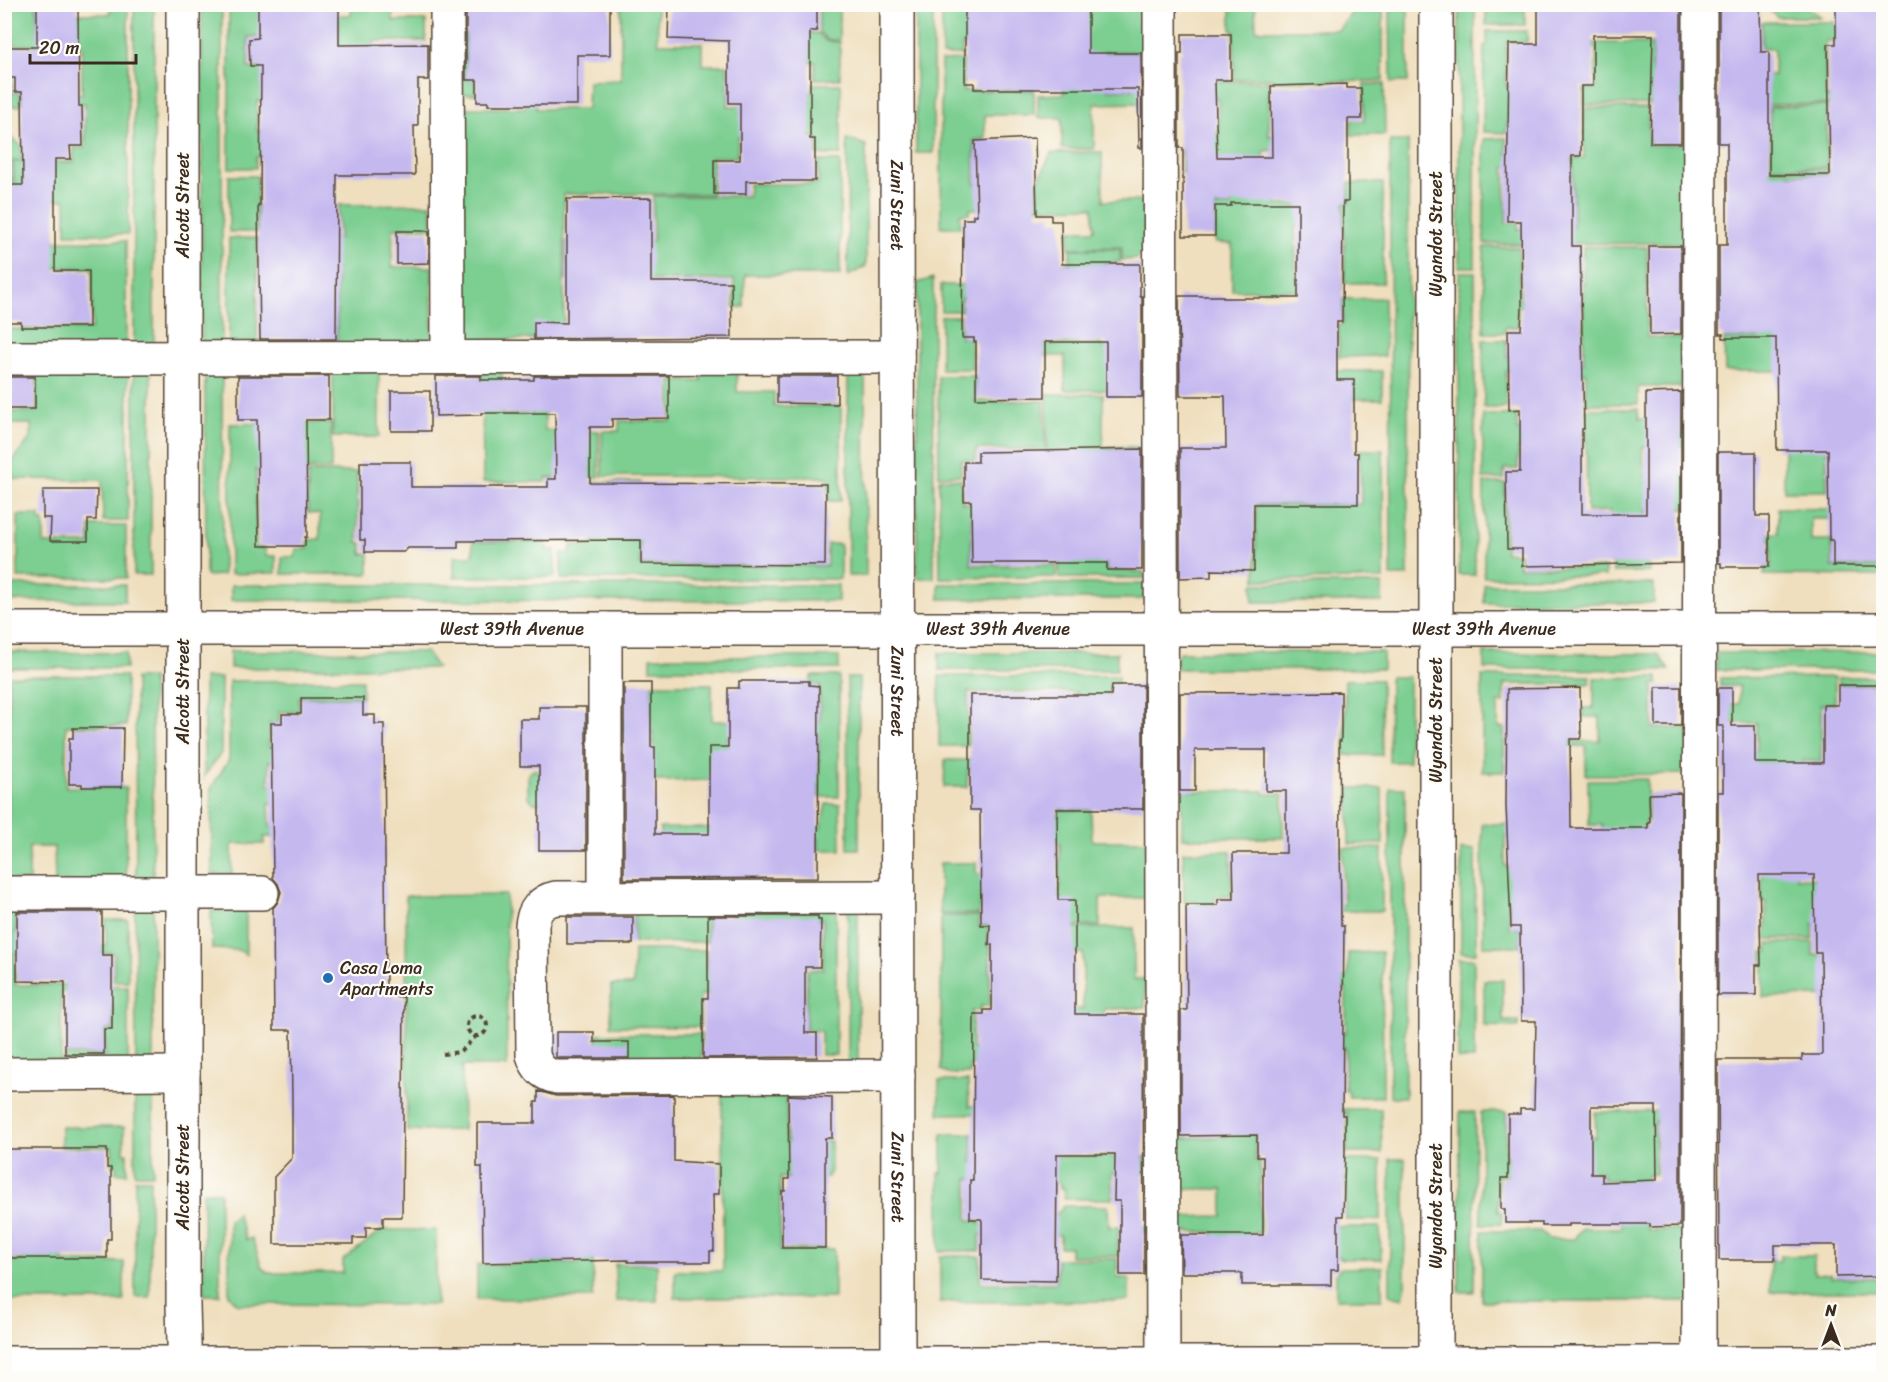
<svg xmlns="http://www.w3.org/2000/svg" width="1888" height="1382" font-family="Sriracha,sans-serif">
<rect width="100%" height="100%" fill="#fdfcf7"/>
<filter id="ink" filterUnits="userSpaceOnUse"><feTurbulence type="fractalNoise" baseFrequency=".0167" numOctaves="2"/><feDisplacementMap in="SourceGraphic" scale="12" xChannelSelector="R" yChannelSelector="G"/><feConvolveMatrix kernelMatrix="1 2 1 2 8 2 1 2 1" color-interpolation-filters="sRGB"/></filter>
<filter id="wash" filterUnits="userSpaceOnUse"><feTurbulence type="fractalNoise" baseFrequency=".008" numOctaves="4" result="noise"/><feDisplacementMap in="SourceGraphic" scale="24" xChannelSelector="R" yChannelSelector="G"/><feGaussianBlur stdDeviation="1.35" result="paint"/><feColorMatrix in="noise" values="0 0 0 0 0 0 0 0 0 0 0 0 0 0 0 0 0 1.4 0 .05"/><feComposite in="paint" operator="in"/></filter>
<g filter="url(#wash)">
<rect width="100%" height="100%" fill="#efdfbe"/>
<path fill="#7bce91" stroke="#5b7c58" stroke-width="1.5" d="M4,5h32l2,40h-33z
M110,5h18v229h-62v-34h-52v-38h60v-14h11v-45h-63v-9h60v-50l-43,-1v-29h71z
M134,5h20v342h-20z
M202,5h20v343h-20z
M229,5h29v2h10l-5,30h-15v31h71l-51,32 -11,1v30h74l-65,26h-10v11h-27z
M352,5h40l1,16h33v20h-52v40h45v9l-47,1 -33,-38v-38h12z
M456,5h8v8h-2v21h3l1,46h9v14h-19z
M621,5h36l1,38h44v22h25l1,41h74v31h-64l-1,20h-25v37h-148v145l-103,1 -1,-232h65v-37h10l1,38h51l1,-28 33,-1z
M819,5h20v35h-12l-8,-9z
M916,5h17v148h-17z
M942,5h21v9h10l3,30 -14,1v10h-20z
M1090,5h58v47h-43v13l-124,-45 66,-6h43z
M1231,5h24l1,25h82l20,-25h25v76h-111v-3l-38,1v-48l-3,-1z
M1390,5h18v77h-17z
M1459,5h16v262h-16z
M1486,5h39v20h-39z
M1764,5h39l18,12h-44z
M1762,22h72v5l49,-1v14l-58,1 1,56h57v7l-160,1v-30h51v-26h-12z
M1487,31h40v11h-21v44h12v37h-11l-1,10 -23,-1 1,-86 3,-1z
M730,33h88l8,8 14,1v37h-25v-17h-12z
M1584,43h68v29h37v32l-105,1v-16l12,-1v-40h-12z
M963,60v31l71,-1v25h-49v24l-11,1 1,44h59v24l-64,1v4l-10,1v13h-19v-166z
M1107,68v22l33,-1 1,14 -47,1v45h-32v-31h-24v-23l26,-1 -1,-25z
M4,79h8v14h8v13h-15z
M1269,81v55h13l-6,14 -12,1v22h-82v-40h37l-1,-35 -36,-1v-15z
M812,84h29v71h-24v-18h-14v-44h9z
M1364,84h20l1,51h-34v-14h13z
M1827,106v61h-56l-1,-60z
M1584,108h64l1,37 38,-1 1,99 -204,1v-105l22,-1 1,16 11,1v12h-13l1,56h12v6l55,-1v-69l11,-1z
M5,139h8l8,6v16h-9v22h-7z
M847,139l19,6v121l-18,10z
M1390,141h18v435h-17z
M1102,152l1,49h42v46l-8,12 -15,1v-13l-53,1v-18h26l-2,-23 -55,1v-26l13,-29z
M818,161h22v114h-95l-1,32h-10v-27h-168v-39h87v-45h95l1,-12h69z
M1729,169h99v5h-40v23z
M1231,175l46,24v6h65v20l-47,1 1,52h46v12h-110v-46l-17,-1v-36h16z
M229,176h28v56h-28z
M1349,183h34v100h-38l-1,-80h5z
M431,204l1,24h-39l-1,39h40v80h-95v-78h-77l66,-31h13v-33z
M229,238h28v109h-28z
M32,241h94v107h-121l-1,-19h88v-61h-60z
M1484,247h35l1,53h61v6h-63v21h-13v6h-21z
M1583,247h64v90l34,1v49h-43v17h-52v-31h-7v-10h5z
M1070,249h50v13l-16,1v32l-143,3v13h-20v-26h63l1,-21 65,-1z
M1459,272h16v303h-16z
M933,278l1,300h-17v-295z
M1384,298l1,58 -46,1v-32l4,-1v-25z
M1759,312l53,59h-87l-1,-32h35z
M941,316h19l1,22h10l1,31h-31z
M1483,340h23l1,17h12l3,14h-16v37h-22z
M1025,344h76v3h10v43h-46v-34h-40z
M134,363h17v212h-17z
M702,363h35v29h37v14h67v95h-12l-1,-24 -226,-1v-45h17v-10h52v-40h30z
M205,364h17l1,211 -17,1z
M128,366v155h-25l-1,-41 -90,-1v-17l19,-25v-13h-25v-12l31,-1v-37z
M482,366h20v49l31,-1v-44h12v60l54,1v46l-53,1v4h-63z
M848,366h17l1,210h-18z
M333,371h46v66h-46z
M1323,371h59v28h-28v-19l-31,-1z
M938,376h37v25h69l1,48h-69v11h-15v15l-22,1z
M1047,394h56v53h35v10l-91,-4z
M1586,409h52l1,10h48v27h-44l1,29h43l1,34h-43l1,57h4v6h-37l-2,-61 -24,1z
M1483,415h34v16h65v17h-64v21h-14v10h-21z
M331,423v46l-75,1v78h9l1,8h10v17l-46,1v-150z
M1826,433l1,58h-43v-43z
M1360,450h23l1,129 -128,1v-75l105,-1z
M308,472h49l1,70 4,1v11h7v20h-87v-17h13l1,-8h12v-9l12,-1v-25l-12,-1z
M939,479h22l1,24h16v9l-7,1v52h85v12l-116,1z
M593,482h47v83l187,1v-22h13v35h-279v-26h9l1,-8h22z
M1484,483h21v69l14,1v14l86,1v8l-121,1z
M1106,494h42v25l-42,1v51l38,1v6h-85l-1,-66z
M1778,508l52,1 -1,10h-18v22h21v26h51v9l-119,-1 1,-7 6,-1v-28l-10,-1v-4l17,-1z
M18,515h22v6h4v23h46v-18h36v52h-108z
M473,542h73v8h9v27h-101v-21h19z
M939,584h205v15h-205z
M1253,584h129v18h-129z
M1484,584h170v19h-170z
M5,585h120v16h-120z
M231,585h607v16l-607,-1z
M230,651l196,1 11,16h-207z
M5,652l121,1v15h-121z
M1180,652h203v17h-207v-10z
M1883,652v18h-167v-17z
M939,653h178v17h-178z
M1484,653l174,1 11,16 -185,-1z
M651,657h188v12h-188z
M9,676h117v50h-60v61l60,1v94h-71l-1,-35h-25v34h-24l-1,-51h4z
M811,676h28v121h-20v-12h-11v-13h11v-36l-9,-14 10,-1v-36l-9,-1z
M939,676h179v7h-9v39h-33v-30h-108v54h-29z
M1482,676h108v8h-86v19h-6v24l6,1v44h-22z
M1390,677h19v85h-20z
M1658,677v7l-5,1v43h35l1,46 -103,1v-29l-66,1v-5l80,-1v-24h-17v-9h11v-30z
M1835,677v26l-14,1v57h-18v51l-77,13 20,-75h11v-27h-36v-19h18v-18h-19v-8z
M1839,677h44v7h-44z
M135,678h17l1,200 -17,5z
M204,678h17v75l-17,24z
M847,678h12v171h-11z
M362,680v17h-63v15h-20v11h-9l-1,23 11,1v13l-11,1v24h11v18h-11l1,24h9v10h-15v7h-32v30h-20l-1,-86 18,-28v-79z
M1345,680h36l1,75h-37z
M651,684h61v37h25l1,16h-11v43l-74,1v-49h-34v-13h32z
M945,760h106l-60,9h-23l-1,18h-23z
M533,770h52v33h-51l-6,-6v-22z
M1647,779l1,42h-3v37h-42l-1,-33h-13l-1,-45z
M1349,788h33l1,56h-34z
M1390,788h15v309h-15z
M1182,791h82v3h19v44h-101z
M826,804h14l1,46h-22v-12h-11v-11h13z
M1059,810h32l1,31h54v57h-46v28h-27l-10,-6 -1,-22h-71v-6l69,-1v-48h-9v-27h8z
M1482,824h35v11l-12,1v30l13,1v35h-9v26l11,1v17h-37z
M660,828h59l13,47v9l-60,1v-18l-12,-8z
M1343,848h39v63h-95v-5l57,-1z
M1461,850h14l1,103h-15z
M1231,851l1,45h-17v13h-17v-7h-14l-1,-50z
M1797,861v17h36l-7,45 -13,1v15h-47v-37h-4v-35z
M940,863h36v11h12v32h-9v8h-39z
M506,895l1,171h-45l1,64 -56,1 -1,-235z
M4,901h12v32l77,19 -78,1v32h61v7h-15v73h-56z
M135,903h14l4,7v151l-17,5z
M858,904v163h-10v-162z
M732,905l104,1v149h-15v-24l-15,-1 1,-60 16,-1v-50h-91z
M211,911h35v44l-7,-5 -27,-1z
M634,911h75v8l-2,1v22l-73,1z
M941,916h38v10h9v21h2v59h-9v4l-9,1v38l8,1 -2,14 -8,1v9h-22l-7,-4z
M106,920h22v61h-14v-28h-20v-7h12z
M1073,928h61v51h11v29l-41,1v51l-52,-51h31v-56h-89z
M1813,942v13h14l5,41 -69,1v-45h5v-9z
M634,950h72l1,19h96v27l-103,-1v32l-89,-1v-41h22z
M1382,952l1,145h-34l-1,-6h-3v-43l-9,-1 -1,-14h11v-44l-80,-11 82,-1v-24z
M1458,959h16v100h-16z
M1484,980h19v41h15v6l-34,-1z
M95,986h33v81h-63v-12h40v-25h8v-24h-8z
M597,1034h104v35h-104z
M939,1081h29l1,25 80,-1v8l-110,1z
M135,1087h15l3,4v83h-18z
M786,1090l1,51h44v30l-3,6 -48,1v72l54,-1v49h-159v-27h48l-1,-180z
M1336,1109h45l1,44h-35v-40h-11z
M1228,1111h27v49l5,1v72h-11l-1,5 -34,23 -1,-29h-38v-15l48,-1v-27h-47v-51l52,-1z
M1683,1111v10h-28v53l-8,1v40h-26l-1,-35h-17v-8h-20v-34l13,-1 -1,-25z
M1460,1112h15l-1,180h-15z
M1481,1112h25v46h11l-7,18h-12v36h4v12h-21z
M61,1127h63v26h3v20h-11v-7h-4v-19h-51z
M942,1134h30v29h65l-58,16h-11v41l11,1v3h68v11h-67v16h-41v-78h3z
M531,1155l25,99v9l25,1 1,-10h11v44l-116,1v-34l55,-1z
M1054,1156l92,1v16h-34v26h-48v-11h-4v-4l-12,-10z
M1390,1159h15v130l-2,9 -13,-3z
M1264,1160h117v60h-35v-41h-10z
M135,1179h15v118h-15z
M23,1180h39v82h62v39h-119l-1,-41h19z
M203,1192h17v103h-16z
M1063,1206h45l1,21h38v5h-29v24h-48v-9h-10v-12h-10v-12z
M237,1213l9,27 6,-2 10,30 7,5h74v-13l39,-30h54v75l-198,-1 -9,-9v-75z
M1622,1222h25l1,8h42v71h-208v-70h58l9,8h25l9,-11h38z
M1264,1227h116l1,32h-39l-7,-6z
M940,1256h40v27h77v-24h60v19h12v23l-189,1z
M1780,1256h34v18h17l1,4h51v14h-113v-31h10z
M615,1264h42v37h-41z
M1382,1267v32h-46v-25l5,-6z"/>
<g id="blocks">
<path fill="#c4b8ef" fill-rule="evenodd" d="M37,4h41l1,102h3l1,40h-13l1,13h-16v112h34v56h-68v-5h-12v-73h-5v-64h19l-1,-93h-7v-14h-11v-31h33z
M258,4h81v41l89,-1v36h-10v46h-4l1,49h-78l-1,164h-76l-2,-134h2l1,-139h-11l-1,-27 9,-1z
M466,4h144v51h-33v50h-89v-3h-11v-22h-11z
M669,4h148v27h-7v108h5v42h-69v13h-32v-34h26v-57h-11v-62l-61,-2z
M965,4h123v49h53l1,95h-3l-1,-59h-164v-6h-9z
M1538,4h143v139h-31l3,-108h-60v51h-12v70h-9v90h8l4,183h-2v85h64v-121l35,-1v171l-159,3v-17h-15l-1,-77h14v-63l-11,1 -1,-80h13l1,-22 -1,-87h-14l2,-177h29z
M1836,4h48v562h-51v-26h-4l-1,-90h-51l-1,-112h-53v-4h-4v-89h8v-102h-8v-138h41l1,47h8v123h61l-2,-131h8z
M1182,34h49v46h-16l2,77h55l-1,-71 76,-2v4h14l1,31h-14v83h-5l-1,120h-5v58h17v73h4v51h-104v67l-43,-1v7l-31,1v-130h46l-1,-52h-45l-1,-100h44v2h75v-95h-67v3h-16v30h-32v-88h-4v-95h3z
M1035,138l2,77h14v6h10l1,43h78v32h2v101h-36v-55h-61v55l-69,1v-56h-2v-4h-12l1,-119h10v-4h4l-2,-74z
M651,198v84h80l1,55 -198,2v-17l33,1v-124z
M397,231h32v32l-32,1z
M1649,246h32v88l-31,1z
M238,376h91v44h-23l1,117h-2v9h-46l-2,-126h-19z
M436,376h45v4h53v-4h135v42l-57,1v8h-22v56l236,1 -1,81 -184,-1v-24l-183,1v7h-50l-4,4h-39v-12h-5v-78h51v25h137v-8h8l-1,-66h-74v2l-45,1z
M777,376h60v28l-60,-1z
M4,377h31v32h-31z
M391,391h39v40h-39z
M1142,449v121h-35v-7h-135l-1,-62h-7v-39h14v-10z
M1718,452h38v64h13v51h-48v-4h-3z
M43,490h54l-1,30h-8v21h-38l1,-23h-8z
M739,681h70v4l10,1 -1,192 -194,1v-196h27v64h4v87h54v-87h19v-59h11z
M1112,685h31v124h-86l1,91h17v114h68l1,261h-24v-74h-6l1,-47h-58l-1,127 -74,-1v-59l-1,-2h-11v-39h3l1,-166h10v-4h8v-65h-3l1,-20h-9l-1,-115h-10v-115h141z
M1838,685h46v591l-48,1v-32h-61v15h-56l-1,-200h84v-5h20l-1,-102h-6l-1,-78h-55l2,90h-5v30h-38v-203h5v-66h-5v-38h14v38h23v37h68v-58h15z
M1656,687h25v39h-25z
M1580,688l1,48 -1,3h-10l1,89h77v-5h2l-1,-29 32,-1 -1,433 -30,1v-3h-81v2h-27v-3h-37v-14h-4v-31h7v-64h12v-5h14l2,-88h-15l-1,-94h-9l-5,-122 1,-116zM1591,1106h65l1,74 -55,2v-8h-11z
M1341,692v49h-2l2,185h3l-2,189h3v37l-2,64h-5v54h-7v15h-89v-12h-60l-1,-38h82v-78h-6v-22l-76,1v-126h6l-1,-105h32v-6h16l-1,-46h53v-62h-20v-41h-71v41h-15v-98z
M301,698h62v17h12v9h9l2,262h8v11h10l-2,220h-19v10h-17v11h-13v6h-79v-67l18,-19v-58l-1,-70h-17l-1,-122 5,-6 3,-10 -3,-8 -5,-6 -2,-155h11v-9h19z
M539,707h47v143h-47v-84h-19v-47h19z
M73,728h50l-1,59h-40v-3h-13v-46h4z
M17,912h85v43h10v74h-8v25h-39v-72l-48,-1z
M708,916h110v4h3l-1,47h-15v66h12v24l-114,1v-60h5z
M567,917h66v27h-66z
M556,1032h38v10h35v16h-71l-2,-1z
M538,1091l18,5 118,-1v66l45,3v30h-6l1,57h-4v11h-82v-2l-145,3 -1,-96h-5v-44h58v-21h3z
M788,1095l44,2v41h-7v110h-43v-57h3v-12h4z
M4,1149h103v19h4v71h-4v19h-103z"/>
</g>
</g>
<g filter="url(#ink)">
<use href="#blocks" fill-opacity="0" stroke="#564536" stroke-width="1.5"/>
<g fill="none" stroke-linecap="round" stroke-linejoin="round">
<defs>
<g id="minor">
<path d="M183,4v1301l2,73"/>
<path d="M447,4l1,353"/>
<path id="s1" d="M897,4l1,1374"/>
<path d="M1160,4l3,1374"/>
<path d="M1436,4v1359"/>
<path d="M4,358l893,-1"/>
<path id="s2" d="M4,629h1880"/>
<path d="M4,893h258"/>
<path d="M898,897l-342,1c-15,3 -23,13 -24,28l1,129c4,13 10,19 23,22l342,-1"/>
<path d="M605,898v-269"/>
<path d="M4,1074l179,-1"/>
<path d="M1699,1363l1,-1359"/>
</g>
<path id="major" d="M4,1363h1880"/>
</defs>
<use href="#minor" stroke="#564536" stroke-width="36"/>
<use href="#major" stroke="#564536" stroke-width="36"/>
<path stroke="#564536" stroke-width="4" stroke-dasharray="4.5 4.5" stroke-linecap="butt" d="M467 1026a10 10 0 1 1 20 0a10 10 0 1 1-20 0Z
M443,1054l17,-2 16,-16"/>
<use href="#minor" stroke="#fff" stroke-width="33"/>
<use href="#major" stroke="#fff" stroke-width="33"/>
</g>
</g>
<circle fill="#1f6fb2" stroke="#fdfcf7" stroke-width="2" cx="328" cy="978" r="6"/>
<g text-anchor="middle" dominant-baseline="central" stroke-width="4.5" stroke-linejoin="round" paint-order="stroke">
<g font-size="18" fill="#3b2a1e" stroke="#fdfcf7">
<text transform="translate(183 205) rotate(-90)">Alcott Street</text>
<text stroke="none"><textPath href="#s1" startOffset="201">Zuni Street</textPath></text>
<text transform="translate(1436 234) rotate(-90)">Wyandot Street</text>
<text stroke="none"><textPath href="#s2" startOffset="508">West 39th Avenue</textPath></text>
<text stroke="none"><textPath href="#s2" startOffset="994">West 39th Avenue</textPath></text>
<text stroke="none"><textPath href="#s2" startOffset="1480">West 39th Avenue</textPath></text>
<text transform="translate(183 691) rotate(-90)">Alcott Street</text>
<text stroke="none"><textPath href="#s1" startOffset="687">Zuni Street</textPath></text>
<text transform="translate(1436 720) rotate(-90)">Wyandot Street</text>
<text transform="translate(183 1177) rotate(-90)">Alcott Street</text>
<text stroke="none"><textPath href="#s1" startOffset="1173">Zuni Street</textPath></text>
<text transform="translate(1436 1206) rotate(-90)">Wyandot Street</text>
</g>
<g font-size="18" fill="#3b2a1e" stroke="#fdfcf7" text-anchor="start">
<text x="340" y="968">Casa Loma<tspan x="340" dy="21">Apartments</tspan></text>
</g>
</g>
<rect width="1888" height="1382" fill="none" stroke="#fdfcf7" stroke-width="24"/>
<g transform="translate(1831 1325)" stroke="#fdfcf7" stroke-width="4.5" paint-order="stroke">
<path d="M0-4.5L10 22L0 15L-10 22Z" fill="#3b2a1e"/>
<text y="-9" font-size="16" font-weight="bold" text-anchor="middle" fill="#3b2a1e">N</text>
</g>
<path d="M30 54v9h106v-9" fill="none" stroke="#3b2a1e" stroke-width="3"/>
<text x="39" y="54" font-size="18" fill="#3b2a1e" stroke="#fdfcf7" stroke-width="4.5" paint-order="stroke">20 m</text>
</svg>
